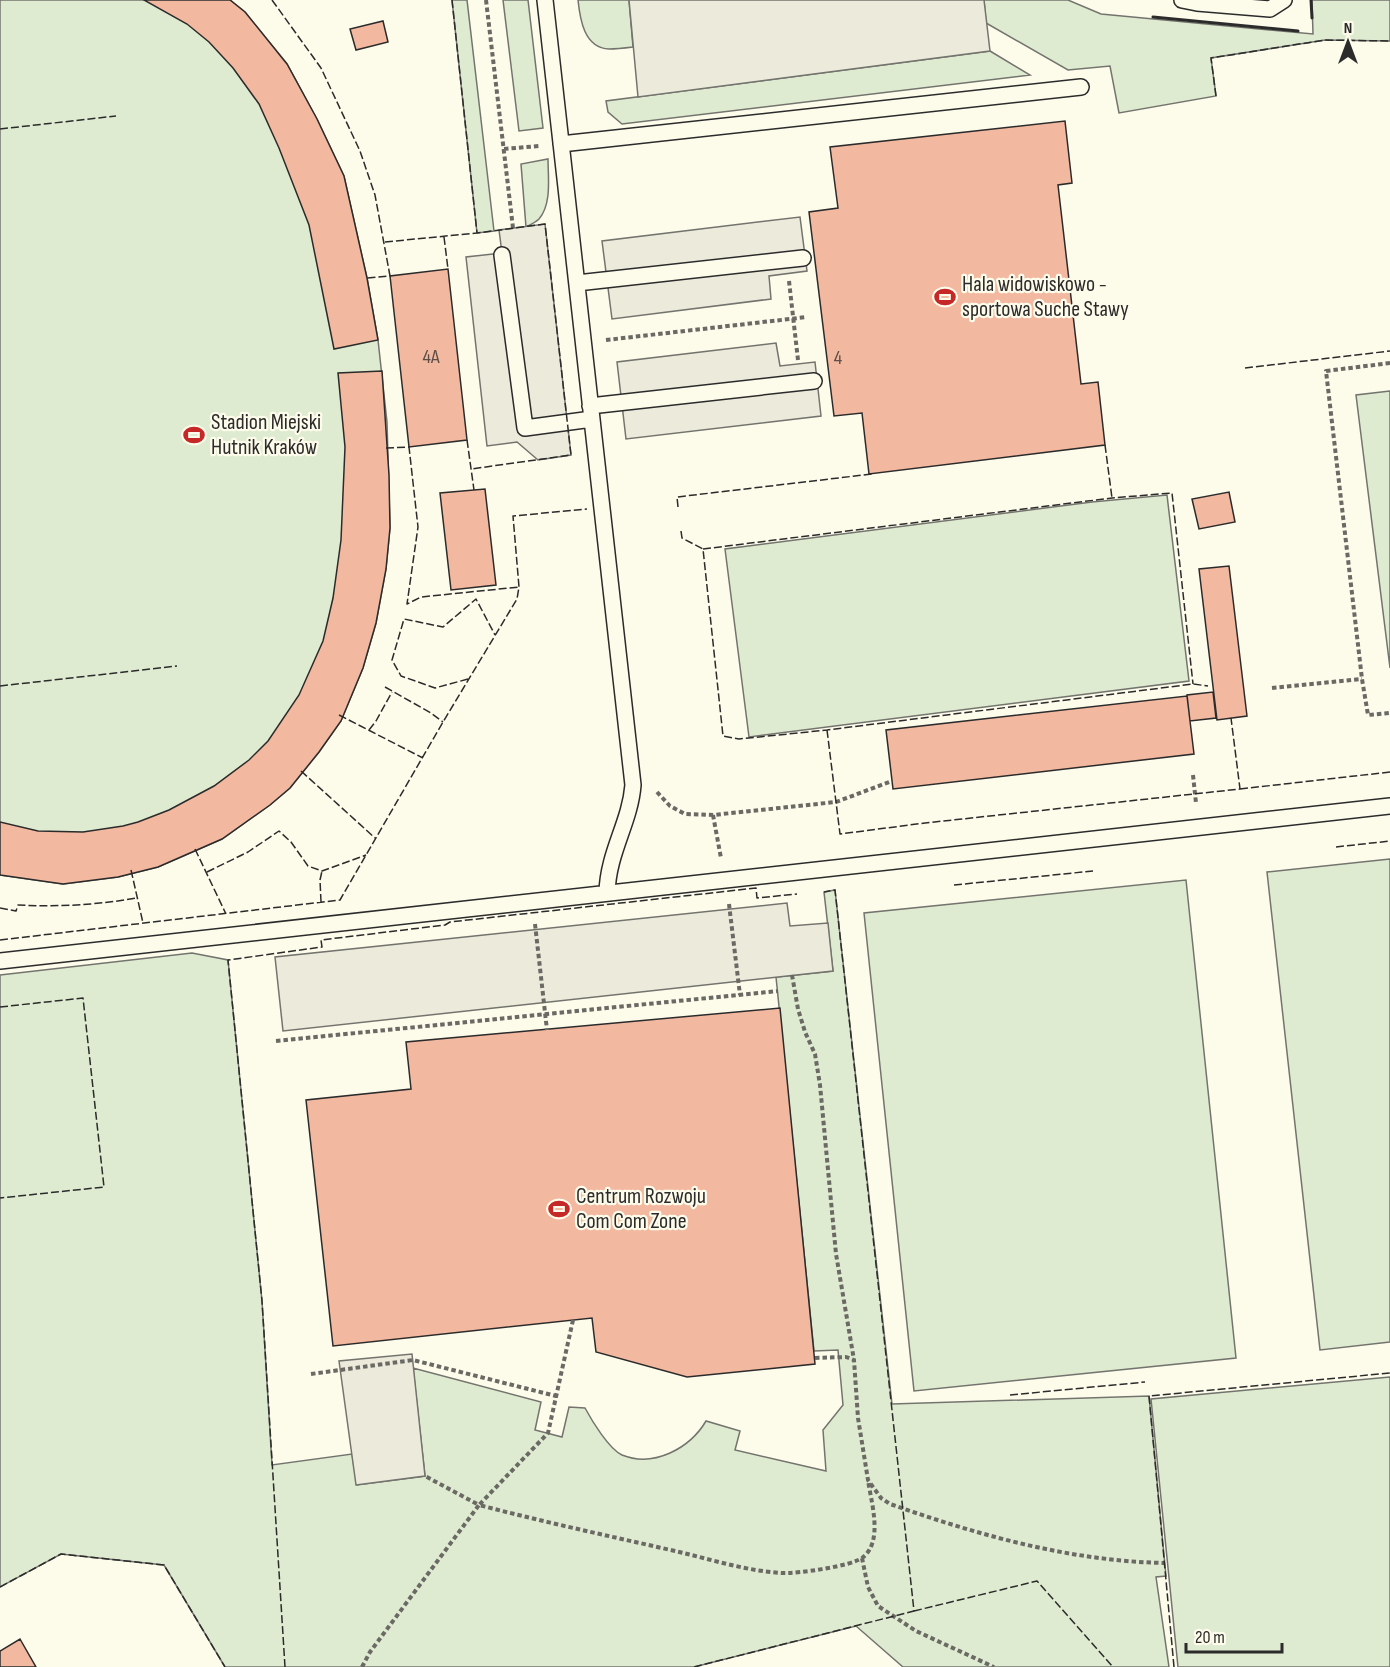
<svg xmlns="http://www.w3.org/2000/svg" width="1390" height="1667" font-family="'Sofia Sans Condensed',sans-serif">
<rect width="100%" height="100%" fill="#fdfbea"/>
<path fill="#deebd1" stroke="#74746e" stroke-width="1.5" d="M0,0h230l15,12 42,52 30,55 27,57 23,102 11,62 9,82 3,106 -4,41 -10,54 -13,45 -22,53 -22,31 -29,36 -20,17 -48,34 -64,28 -40,10 -55,7 -63,-9z
M452,0h15l27,231 -17,2z
M503,0h25l15,128 -24,3z
M578,0h51l4,47c-8,1 -16,2 -24,2 -25,-1 -29,-30 -31,-49z
M984,0h84l33,14 212,20 -1,-34h78v41l-65,-1 -114,18 5,38 -97,17 -9,-47 -42,4 -82,-47z
M990,51l40,24 -408,49 -14,-12 -2,-11z
M548,159c0,18 4,45 -9,60 -3,3 -9,6 -13,8l-5,-63z
M1390,391v277l-34,-273z
M1167,495l22,186 -440,56 -24,-188 367,-47z
M1390,859v483l-70,8 -53,-478z
M1186,880l50,478 -322,33 -50,-478z
M835,890l57,514 257,-8 17,180 -10,1 13,90h-266l-47,-41 -162,41h-469l-61,-102 -103,-11 -61,33v-612l192,-22 36,7 34,341 10,164 80,-11 5,31 68,-9 -12,-108 128,34 -6,28 27,7 7,-30 16,1c7,13 24,41 37,47 32,13 68,-7 84,-34l34,10 -5,19 91,21 -3,-41 20,-25 -5,-55 -24,1 -38,-374 57,-6 -9,-79z
M1390,1377v290h-212l-27,-268z"/>
<path fill="#eceadb" stroke="#74746e" stroke-width="1.5" d="M629,0h355l6,51 -352,46z
M800,217l7,54 -38,5 2,23 -159,20 -10,-78z
M545,224l26,231 -33,5 -21,-18 -30,4 -21,-189 36,-4 -3,-23z
M776,343l4,23 35,-4 6,54 -195,23 -9,-77z
M787,903l3,23 38,-3 5,48 -550,60 -8,-74z
M412,1354l13,122 -69,9 -17,-124z"/>
<path fill="#f2b8a0" stroke="#2b2b2b" stroke-width="1.5" d="M144,0h86l15,12 42,52 30,55 27,57 23,102 11,62 -44,9 -25,-124 -30,-77 -20,-44 -26,-36 -24,-26 -22,-18z
M383,21l5,21 -32,8 -6,-21z
M1065,121l7,62 -14,2 23,199 17,-2 7,63 -236,29 -7,-61 -28,3 -25,-204 29,-4 -8,-61z
M448,269l19,171 -58,7 -19,-171z
M382,371l7,104 1,53 -4,41 -10,54 -13,45 -22,53 -22,31 -29,36 -20,17 -48,34 -64,28 -40,10 -55,7 -63,-9v-53l38,9 45,1 40,-6 15,-4 31,-12 45,-24 35,-26 19,-19 31,-46 24,-54 10,-43 8,-58 4,-93 -7,-74z
M485,489l11,96 -45,5 -11,-97z
M1229,492l6,30 -36,7 -7,-30z
M1229,566l18,150 -30,4 -18,-151z
M1213,692l3,26 -26,3 -3,-26z
M1187,696l7,58 -301,35 -7,-59z
M780,1008l35,356 -128,13 -91,-25 -4,-34 -259,28 -27,-246 105,-11 -5,-47z
M20,1639l16,28h-36v-16z"/>
<g fill="none" stroke-linecap="round" stroke-linejoin="round">
<defs>
<path id="service" d="M545,0l88,785c-3,38 -25,67 -26,108
M1182,0l15,3 73,6 14,-9
M561,144l520,-57
M502,255l23,173 67,-9
M577,283l226,-25
M590,406l224,-25
M0,961l1390,-155"/>
</defs>
<use href="#service" stroke="#2b2b2b" stroke-width="18"/>
<path stroke="#6a6964" stroke-width="4" stroke-dasharray="4.5 3" stroke-linecap="butt" d="M486,0l27,228
M504,149l35,-3
M789,281l9,79
M606,340l201,-23
M1390,363l-64,8 36,308 6,36 22,-2
M1272,688l90,-9
M1193,775l3,28
M657,792l13,14 15,8 28,1 123,-13 56,-21
M713,815l8,43
M729,904l11,91
M535,924l12,106
M792,975l6,34 7,23 10,22 5,31 16,169 18,106
M276,1041l502,-50
M573,1320l-25,113 -69,72c65,17 130,31 196,46 35,8 71,20 107,22 15,1 69,-7 80,-15 22,-16 9,-56 6,-78
M815,1358l31,-1 8,3 4,58 10,62 13,18 9,6c88,31 180,57 274,59
M311,1374l102,-14 143,36
M862,1558l6,29 10,19 38,25 78,36
M362,1667l8,-15 109,-147 -54,-29"/>
<use href="#service" stroke="#fdfbea" stroke-width="15"/>
<path stroke="#2b2b2b" stroke-width="1.5" stroke-dasharray="8 3" stroke-linecap="butt" d="M272,0l49,68 39,83 15,44 15,81 -23,2v2
M452,0l25,233
M1216,96l-5,-38 114,-18 65,1
M0,129l116,-13
M444,237l4,32
M385,242l92,-9 68,-9 26,231 -100,14
M1245,368l145,-17
M467,440l7,50
M1105,445l7,53
M386,448l23,-1 9,80 -11,77 14,-7 98,-10
M678,507l-1,-10 195,-23
M681,531l1,7 21,11 20,187 16,3 88,-9 366,-46 15,2
M703,549l409,-51 60,-5 21,191
M468,679l-33,9 -34,-12 -9,-16 12,-41 39,8 33,-28 19,36
M0,686l177,-20
M385,687l46,26 12,9
M339,715l84,43
M369,730l7,-9 16,-29
M827,730l13,104 85,-11 315,-34 -9,-71
M301,771l74,67
M1240,789l150,-17
M1336,847l54,-6
M195,849l31,65
M131,870l12,53
M207,872l41,-20 31,-21 12,11 17,24 14,5 44,-16
M954,885l139,-14
M321,902l-1,-22 2,-9
M0,908l16,3 2,-6c40,2 79,0 118,-7
M0,940l340,-40 103,-178 74,-123 2,-12 -6,-71 74,-7
M0,1007l83,-9 21,189 -104,11
M1010,1395l135,-13
M0,1587l61,-33 103,11 61,102
M914,1611l123,-30 76,86
M285,1667l-23,-366 -34,-341 94,-13 -1,-7 124,-15 5,-3 306,-34 1,10 40,-4
M694,1667l220,-56 -79,-721 -11,2
M1174,1667l-25,-271 241,-23"/>
<path stroke="#2b2b2b" stroke-width="3" d="M1311,0l1,18
M1153,17l145,14"/>
</g>
<defs>
<symbol id="stadium-bare" viewBox="-9 -9 18 18"><path d="M0-5a6.5 5 0 1 0 0 10a6.5 5 0 1 0 0-10ZM-3.5-1.8h7v3.6h-7Z" fill="#c62828" stroke="#fdfbea" stroke-width="2.5" paint-order="stroke"/></symbol>
</defs>
<g fill-rule="evenodd">
<use href="#stadium-bare" x="930" y="282" width="30" height="30"/>
<use href="#stadium-bare" x="179" y="420" width="30" height="30"/>
<use href="#stadium-bare" x="544" y="1194" width="30" height="30"/>
</g>
<g text-anchor="middle" dominant-baseline="central" stroke-width="4.5" stroke-linejoin="round" paint-order="stroke">
<g font-size="20" fill="#5d4e48">
<text x="431" y="357">4A</text>
<text x="838" y="358">4</text>
</g>
<g font-size="22" fill="#2b2b2b" stroke="#fdfbea" text-anchor="start">
<text x="962" y="284">Hala widowiskowo -<tspan x="962" dy="25">sportowa Suche Stawy</tspan></text>
<text x="211" y="422">Stadion Miejski<tspan x="211" dy="25">Hutnik Kraków</tspan></text>
<text x="576" y="1196">Centrum Rozwoju<tspan x="576" dy="25">Com Com Zone</tspan></text>
</g>
</g>
<g transform="translate(1348 42)" stroke="#fdfbea" stroke-width="4.5" paint-order="stroke">
<path d="M0-4.5L10 22L0 15L-10 22Z" fill="#2b2b2b"/>
<text y="-9" font-size="16" font-weight="bold" text-anchor="middle" fill="#2b2b2b">N</text>
</g>
<path d="M1186 1643v9h96v-9" fill="none" stroke="#2b2b2b" stroke-width="3"/>
<text x="1195" y="1643" font-size="18" fill="#2b2b2b" stroke="#fdfbea" stroke-width="4.5" paint-order="stroke">20 m</text>
</svg>
